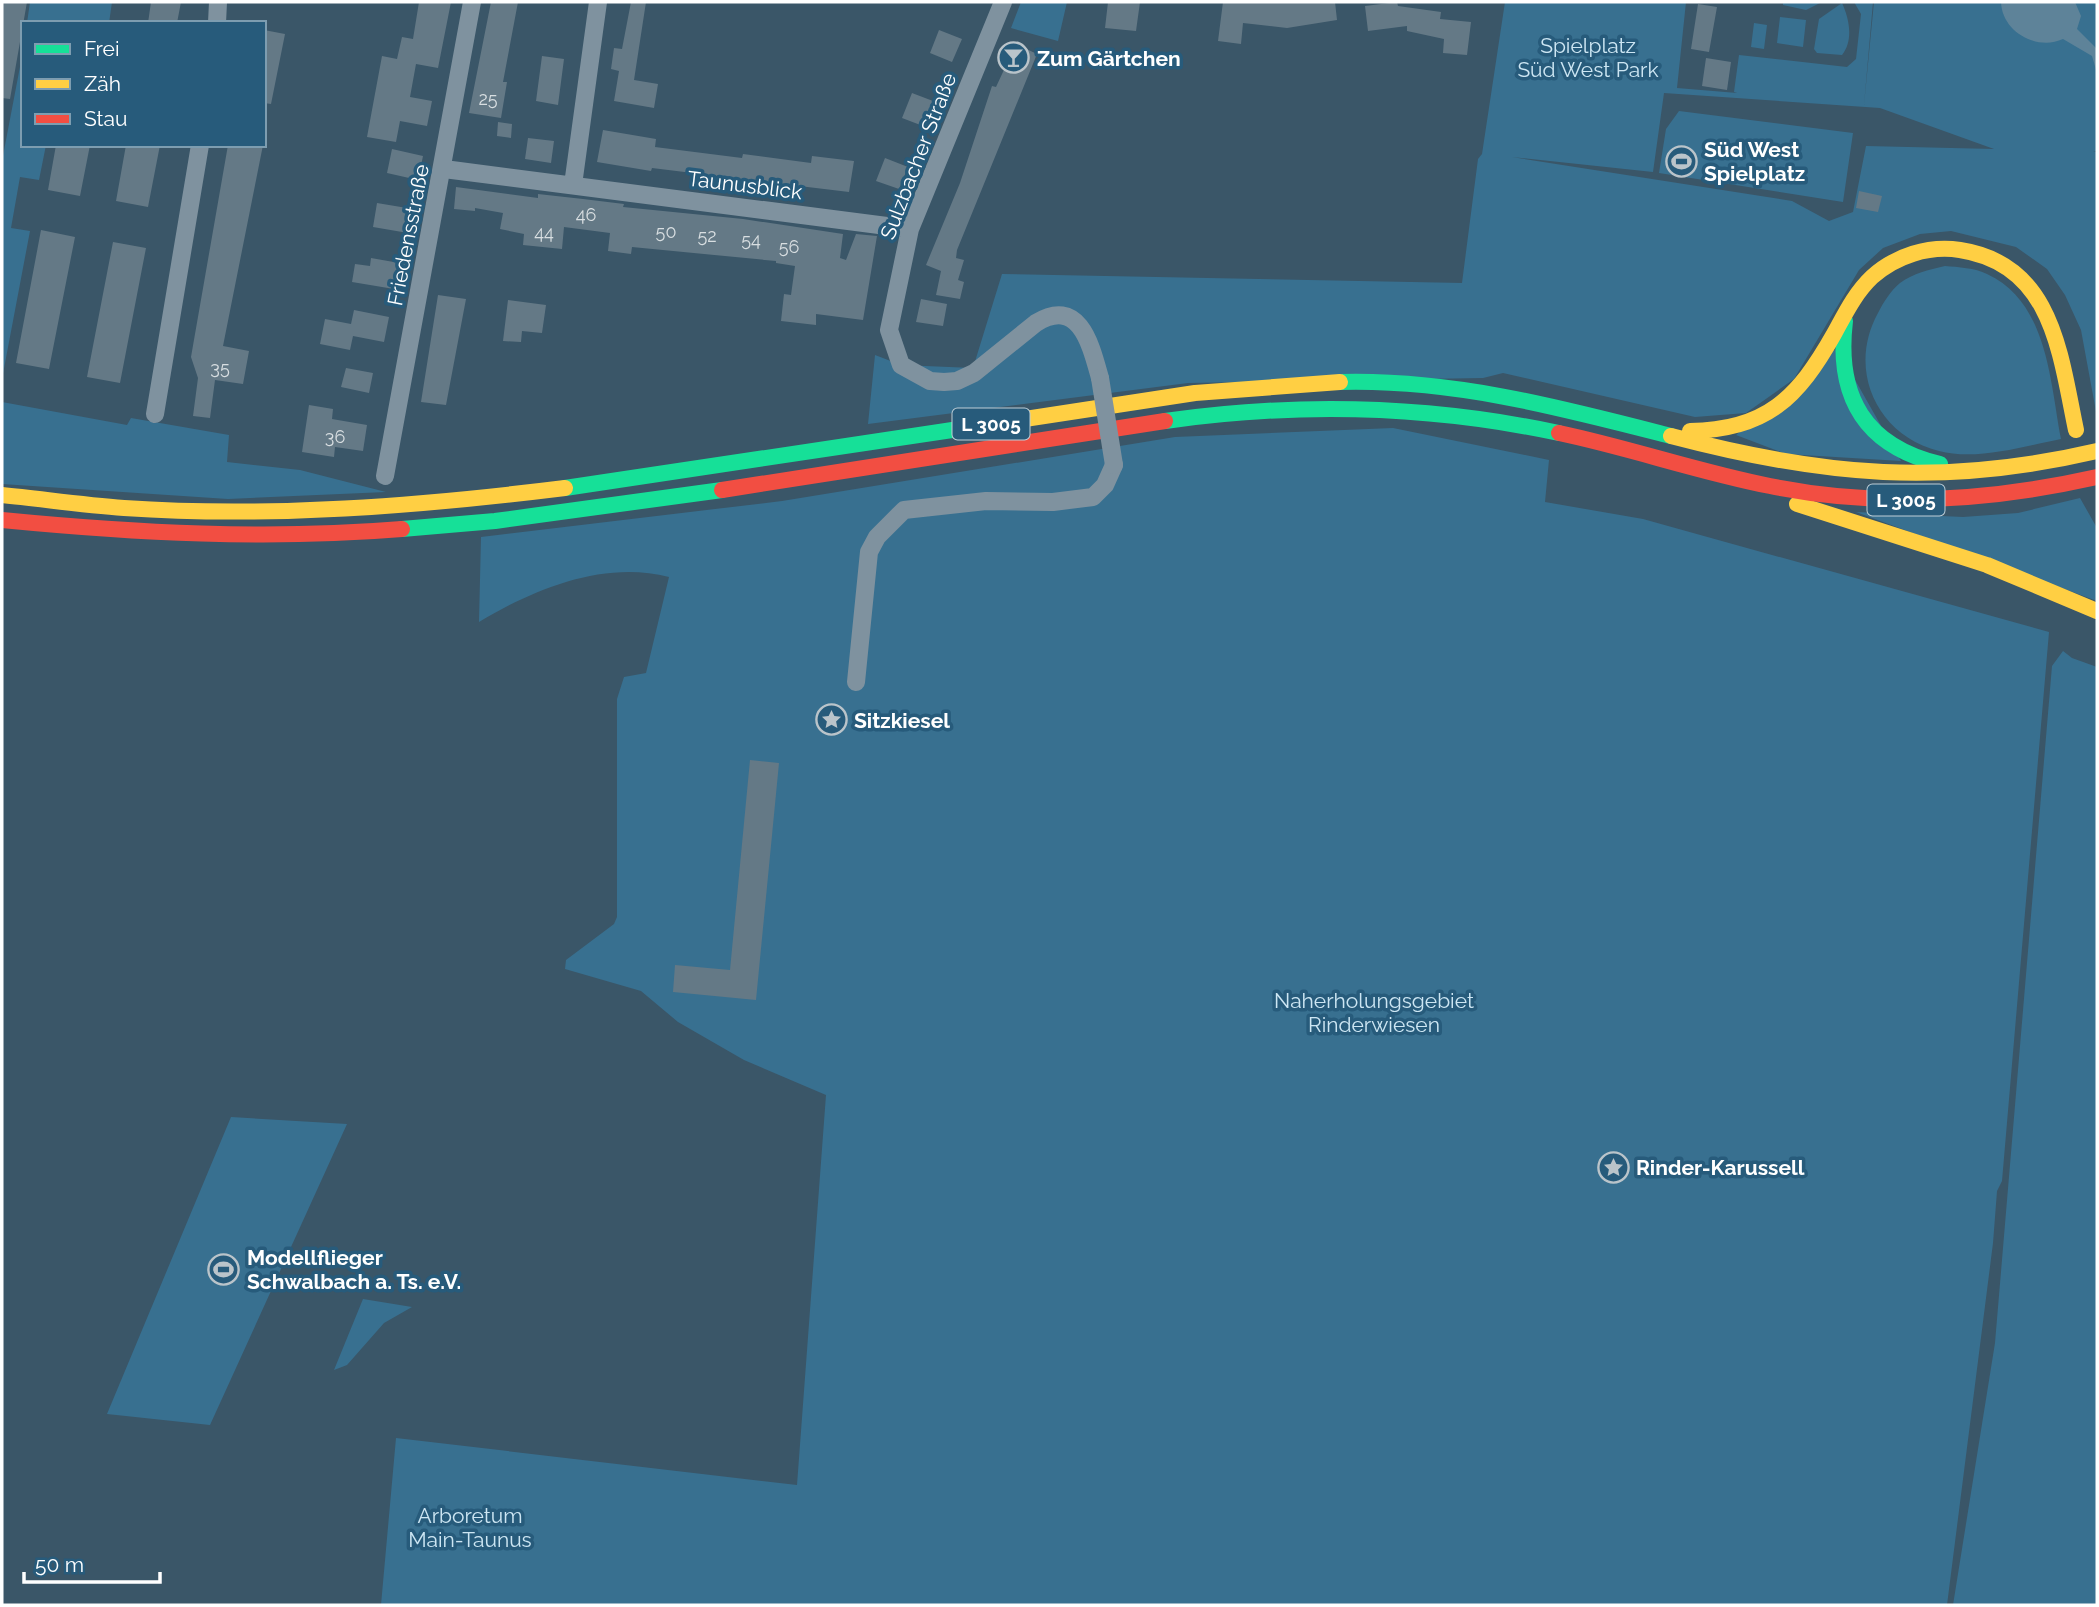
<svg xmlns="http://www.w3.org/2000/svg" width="2099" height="1607" font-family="Raleway,sans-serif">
<rect width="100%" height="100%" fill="#3a5668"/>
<path fill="#387090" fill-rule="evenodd" d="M30,2h82l-3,21h-82z
M1021,2h46l-9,39 -47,-13z
M1505,2h181l-9,86 60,5 -3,-1 5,-37 108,12 9,-8 5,-45 -7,-12h19l-9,103 10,-103h223v149l-4,1h4v265l-16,-87 -16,-35 -18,-26 -31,-22 -65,-16 -31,3 -37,14 -24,22 -65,109 -48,34 -51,4 -192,-44 -20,5 -295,5 -320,41 7,-69 26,10 72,3 29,-94 460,9 16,-124 4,-5zM1664,93l216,15 114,41 -128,-3 -13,66 -24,9 -37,-20 -280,-44 141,15z
M1783,2h39l-16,8 -23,-5z
M1842,3c7,15 12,37 0,52l-25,-2 -3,-4 5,-30z
M1780,17l26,3 -3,27 -26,-4z
M1754,23l13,2 -3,24 -13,-2z
M23,51v94h23l-7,35 -19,-3 -9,51 19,3 -28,148v-218z
M1679,111l174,22 -10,69 -184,-29 7,-44z
M1945,266c13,1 30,2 42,8 61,28 63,108 74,165 -37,7 -84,22 -122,12 -63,-16 -92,-82 -61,-138 5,-10 13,-23 22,-30 14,-10 28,-13 45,-17z
M1837,348l64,113 -115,-7 -50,-19z
M2,402l125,23 4,-7 98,17 -2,27 73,8 86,22 -158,7 -226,-15z
M1393,428l156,32 -4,42 98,17 406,113 -47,549 -5,10 -4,52 -46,362h-1566l15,-167 401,47 29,-390 -82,-35 -66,-38 -37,-31 -76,-22 1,-9 48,-36 3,-7v-218l7,-22 22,-4 23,-96c-65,-17 -135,12 -190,45l2,-85 301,-36 393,-64z
M2080,498l17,30v73l-241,-89 107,5 55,-4z
M2063,651l9,7 25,9v938h-144l42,-262 57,-677z
M231,1117l116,7 -137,301 -103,-11z
M363,1299l49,8 -28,16 -37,42 -13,5z"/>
<path fill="#5e8399" d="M2001,2h74l6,14 -4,13 20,20v24l-5,-17 -29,-17c-26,12 -61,-7 -62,-37z"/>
<path fill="#647986" d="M2,2h25l-17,97 -8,-1z
M151,2h30l-4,21h-29z
M419,2h32l-13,66 -22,-4 -6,33 22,4 -5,25 -27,-5 -4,21 -29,-5 15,-81 15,3 5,-22 11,2z
M491,2h27l-15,80h4l-6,36 -32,-5z
M631,2h15l-12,78 24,4 -4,24 -40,-7 5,-30 -8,-2 3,-21 8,1z
M1108,2h32l-4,29 -31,-3z
M1223,2h112l2,18 -50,8 -44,-5 -2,21 -23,-3z
M1397,2l1,4 43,6 -1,7 31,3 -4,33 -24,-2 1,-14 -37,-8v-5l-39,5 -3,-25z
M1698,4l19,3 -8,45 -18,-3z
M264,30l21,4 -14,70 -7,-1z
M939,30l23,9 -10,23 -22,-9z
M1016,44l21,10 -80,196 -1,8 8,2 -6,20 6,2 -4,17 -24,-4 5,-24 -15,-6 34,-82 32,-97 4,1z
M542,56l22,3 -6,46 -22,-4z
M1706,58l25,4 -4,28 -25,-4z
M912,93l21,8 -10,25 -21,-8z
M498,122l14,2 -1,14 -14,-2z
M603,130l53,9 -1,8 87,11 1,-4 68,9 1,-7 42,5 -5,31 -197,-24 -1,3 -54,-9z
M528,138l26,3 -3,22 -26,-4z
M56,145h34l-10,51 -32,-6z
M126,145h34l-12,62 -32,-6z
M228,145h35l-40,201 26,5 -6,33 -28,-4 -5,38 -17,-2 5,-38 -7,-21z
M392,149l31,7 -5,24 -31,-7z
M885,158l23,9 -9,22 -23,-8z
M456,187l82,11v-4l45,5 41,5 -1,3 120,12 100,15 -3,24 6,2 10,-26 21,2 -14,84 -47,-6v11l-35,-4 3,-27 7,1 4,-29 -19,-3v-2l-144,-14 -1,7 -23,-3 2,-18 -46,-6 -2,22 -39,-4 1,-11 -24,-5 3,-16 -28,-5v3l-21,-2z
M1859,191l23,5 -4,16 -22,-4z
M377,203l36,6 -5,24 -35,-6z
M41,230l34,7 -26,132 -33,-6z
M113,242l33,6 -26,135 -33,-6z
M371,258l34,6 -5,26 -48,-8 3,-18 15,2z
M438,295l28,4 -20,106 -25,-3z
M921,299l26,5 -4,22 -27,-4z
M508,300l38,5 -4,28 -20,-2 -1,11 -18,-1z
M354,310l35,7 -5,25 -31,-6 -3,14 -30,-6 5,-25 26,5z
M346,368l27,5 -4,20 -28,-6z
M309,405l24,4 -1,10 35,6 -4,26 -28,-4 -1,10 -32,-5z
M750,760l29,3 -23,237 -83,-8 2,-27 55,5z"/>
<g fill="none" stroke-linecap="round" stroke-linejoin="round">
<path stroke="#7f929f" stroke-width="18" d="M1003,2l-93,227 -21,101 12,35 29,16 14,1 13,-1 17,-8 62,-50c44,-27 55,23 64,55
M217,23l1,-21
M444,169l466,60
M573,185l25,-183
M155,414l45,-269
M385,476l87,-474
M856,682l13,-130 8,-15 27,-27 82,-9 67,1 40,-5 12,-12 9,-20"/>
<path stroke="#16e098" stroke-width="16" d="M1845,321c-9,76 20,125 95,143
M1340,382c114,-3 222,26 331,54
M1165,421c133,-19 262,-16 394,12
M565,488l434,-65
M402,529l93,-8 227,-31"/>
<path stroke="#ffcf43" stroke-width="16" d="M999,423l196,-30 145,-11
M1690,431c76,-1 108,-33 144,-97 11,-20 21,-41 38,-57 23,-21 57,-32 88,-27 93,14 100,104 116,180
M1671,436c152,40 272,51 426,15
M2,495c40,4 81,10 122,13 147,10 295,-2 441,-20
M1797,504l190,61 110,46"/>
<path stroke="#f24e42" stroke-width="16" d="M1559,433c71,15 140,39 211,53 108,22 220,15 327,-9
M722,490l443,-69
M2,520c133,13 266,20 400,9"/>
<path stroke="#7f929f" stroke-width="18" d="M1100,378l14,87"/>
</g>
<defs>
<symbol id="bar-ring" viewBox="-11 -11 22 22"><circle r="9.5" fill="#275b7b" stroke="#bac4ca" stroke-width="1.5"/><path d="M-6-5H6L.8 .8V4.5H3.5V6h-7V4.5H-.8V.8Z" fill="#bac4ca"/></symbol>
<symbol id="stadium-ring" viewBox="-11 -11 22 22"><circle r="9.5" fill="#275b7b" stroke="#bac4ca" stroke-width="1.5"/><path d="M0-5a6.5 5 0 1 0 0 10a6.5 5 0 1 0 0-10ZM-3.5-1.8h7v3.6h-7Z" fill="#bac4ca"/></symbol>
<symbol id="sight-ring" viewBox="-11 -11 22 22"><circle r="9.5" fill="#275b7b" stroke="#bac4ca" stroke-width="1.5"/><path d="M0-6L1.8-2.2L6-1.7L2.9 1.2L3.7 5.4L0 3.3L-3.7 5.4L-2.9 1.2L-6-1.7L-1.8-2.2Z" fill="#bac4ca"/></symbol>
</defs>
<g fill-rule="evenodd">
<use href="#bar-ring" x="996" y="40" width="35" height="35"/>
<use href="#stadium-ring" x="1664" y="144" width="35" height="35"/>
<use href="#sight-ring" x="814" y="702" width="35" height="35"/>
<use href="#sight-ring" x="1596" y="1150" width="35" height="35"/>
<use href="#stadium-ring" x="206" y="1252" width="35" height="35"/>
</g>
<g text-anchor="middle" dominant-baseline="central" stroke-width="7" stroke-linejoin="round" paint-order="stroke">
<g font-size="18" fill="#d8dee1">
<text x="488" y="98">25</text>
<text x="586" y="214">46</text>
<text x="666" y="231">50</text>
<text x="544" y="232">44</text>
<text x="707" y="235">52</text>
<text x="751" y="239">54</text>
<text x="789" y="246">56</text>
<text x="220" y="367">35</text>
<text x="335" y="436">36</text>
</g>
<g fill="#275b7b" stroke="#beced7" stroke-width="2">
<rect x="952.5" y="408.5" width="77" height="31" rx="5"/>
<rect x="1867.5" y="484.5" width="77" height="31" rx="5"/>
</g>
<g font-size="19" font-weight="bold" fill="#fff">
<text x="991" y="424">L 3005</text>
<text x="1906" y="500">L 3005</text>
</g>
<g font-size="21" fill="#cde6f3" stroke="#275b7b">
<text x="1588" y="45">Spielplatz<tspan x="1588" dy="24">Süd West Park</tspan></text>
<text x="1374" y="1000">Naherholungsgebiet<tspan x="1374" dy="24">Rinderwiesen</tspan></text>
<text x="470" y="1515">Arboretum<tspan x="470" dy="24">Main-Taunus</tspan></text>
</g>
<g font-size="21" font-weight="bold" fill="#fff" stroke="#275b7b" text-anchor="start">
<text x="1037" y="58">Zum Gärtchen</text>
<text x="1704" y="149">Süd West<tspan x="1704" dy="24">Spielplatz</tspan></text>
<text x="854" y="720">Sitzkiesel</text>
<text x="1636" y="1167">Rinder-Karussell</text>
<text x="247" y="1257">Modellflieger<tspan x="247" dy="24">Schwalbach a. Ts. e.V.</tspan></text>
</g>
<g font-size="21" fill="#fff" stroke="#275b7b">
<text transform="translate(918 156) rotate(-69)">Sulzbacher Straße</text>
<text transform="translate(745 185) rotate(7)">Taunusblick</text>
<text transform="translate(408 235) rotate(-79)">Friedensstraße</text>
</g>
</g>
<rect width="2099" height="1607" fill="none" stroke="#ffffff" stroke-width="7"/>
<rect x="21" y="21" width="245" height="126" fill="#275b7b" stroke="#7d9db0" stroke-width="2"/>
<rect x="35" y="44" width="35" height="10" fill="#16e098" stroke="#7d9db0" stroke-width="2"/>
<text x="84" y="56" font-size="21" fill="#ffffff">Frei</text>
<rect x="35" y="79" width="35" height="10" fill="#ffcf43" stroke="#7d9db0" stroke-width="2"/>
<text x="84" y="91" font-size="21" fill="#ffffff">Zäh</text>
<rect x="35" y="114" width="35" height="10" fill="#f24e42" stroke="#7d9db0" stroke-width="2"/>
<text x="84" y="126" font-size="21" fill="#ffffff">Stau</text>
<path d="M24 1572v10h136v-10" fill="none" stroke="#ffffff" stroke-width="3.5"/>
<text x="35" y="1572" font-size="21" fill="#ffffff" stroke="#275b7b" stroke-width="5" paint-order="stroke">50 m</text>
</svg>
